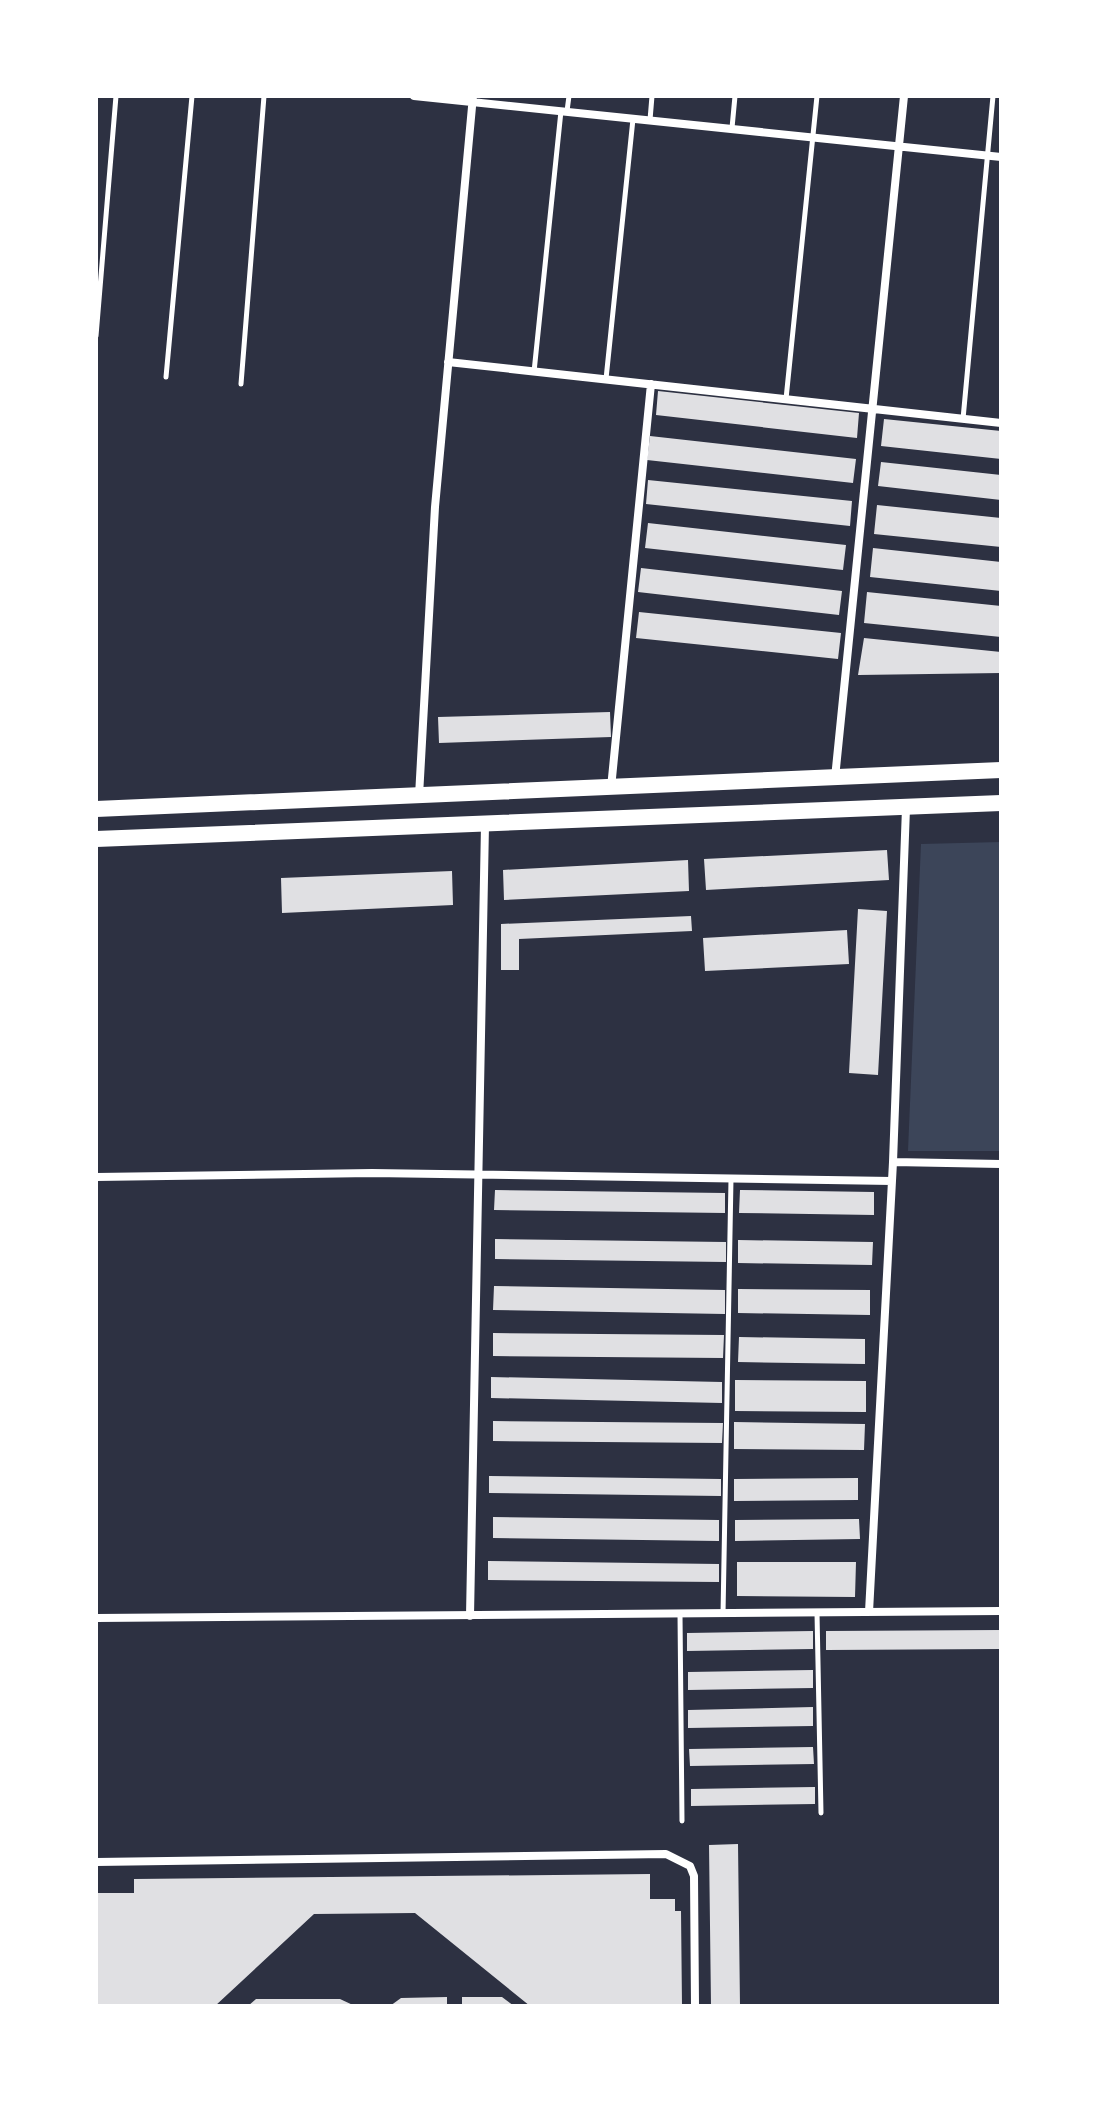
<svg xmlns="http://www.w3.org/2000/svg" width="1097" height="2102" font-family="Barlow,sans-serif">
<rect width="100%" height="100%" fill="#2d3142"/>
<path fill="#3c4559" d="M1001,842v309h-93l13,-307z"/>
<path fill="#e0e0e3" d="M658,391l201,22 -2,25 -201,-23z
M884,419l117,12v28l-120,-13z
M650,436l206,23 -3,24 -206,-23z
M881,462l120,13v25l-123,-14z
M648,480l204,21 -2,25 -204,-22z
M877,505l124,13v29l-127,-13z
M648,523l198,22 -3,25 -198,-22z
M873,548l128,14v29l-131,-14z
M641,568l201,23 -3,24 -201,-23z
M867,592l134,14v31l-137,-14z
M639,612l202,21 -3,26 -202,-21z
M864,638l137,14v21l-143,2z
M610,712l1,25 -172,6 -1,-26z
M887,850l2,30 -183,10 -2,-31z
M688,860l1,31 -185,9 -1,-30z
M452,871l1,34 -171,8 -1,-35z
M858,909l29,2 -9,164 -29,-2z
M691,916l1,15 -173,8v31h-18v-46z
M847,930l2,34 -144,7 -2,-33z
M495,1190l230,3v20l-231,-3z
M740,1190l134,2v23l-135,-2z
M495,1239l231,3v20l-231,-3z
M738,1240l135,2 -1,23 -134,-2z
M494,1286l231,4v24l-232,-4z
M738,1289l132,1v25l-132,-2z
M493,1333l231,2 -1,23 -230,-2z
M739,1337l126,2v25l-127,-2z
M491,1377l231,5v21l-231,-5z
M735,1380l131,1v31l-131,-1z
M493,1421l230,2 -1,20 -229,-2z
M734,1422l131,2 -1,26 -130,-1z
M489,1476l232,3v17l-232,-3z
M858,1478v22l-124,1v-22z
M493,1517l226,3v21l-226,-3z
M859,1519l1,20 -125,2v-21z
M488,1561l231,3v18l-231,-2z
M737,1562h119l-1,35 -118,-1z
M1001,1630v19l-175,1v-19z
M813,1631v18l-126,2v-18z
M813,1670v18l-125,2v-18z
M813,1707v19l-125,2v-18z
M813,1747l1,17 -124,2 -1,-17z
M815,1787v17l-124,2v-17z
M738,1844l2,162h-29l-2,-161z
M650,1874v25h25v12h6l1,95h-152l-115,-93 -101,1 -99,92h-119v-113h38v-14z
M447,1997v9h-57l11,-8z
M462,1997h40l12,9h-52z
M256,1999h84l15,7h-107z"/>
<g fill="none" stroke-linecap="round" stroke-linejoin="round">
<path stroke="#fff" stroke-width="5" d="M567,111l2,-15
M650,120l2,-24
M732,128l3,-32
M96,336l20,-240
M534,372l27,-261
M166,377l26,-281
M606,379l27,-260
M241,384l23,-288
M786,399l31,-303
M963,419l30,-323
M817,1613l4,200
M680,1614l2,207
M723,1614l8,-435"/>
<path stroke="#fff" stroke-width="8" d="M414,96l587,61
M448,362l553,61
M835,778l69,-682
M611,788l40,-404
M419,796l16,-289 38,-411
M893,1162l108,2
M96,1177l276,-4 520,8
M869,1612l24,-450 13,-354
M470,1616l15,-791
M96,1618l905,-7
M96,1862l570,-8 24,12 4,10 1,130"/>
<path stroke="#fff" stroke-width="16" d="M96,809l905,-39
M96,839l905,-36"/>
</g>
<rect width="1097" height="2102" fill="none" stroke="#ffffff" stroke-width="196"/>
</svg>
